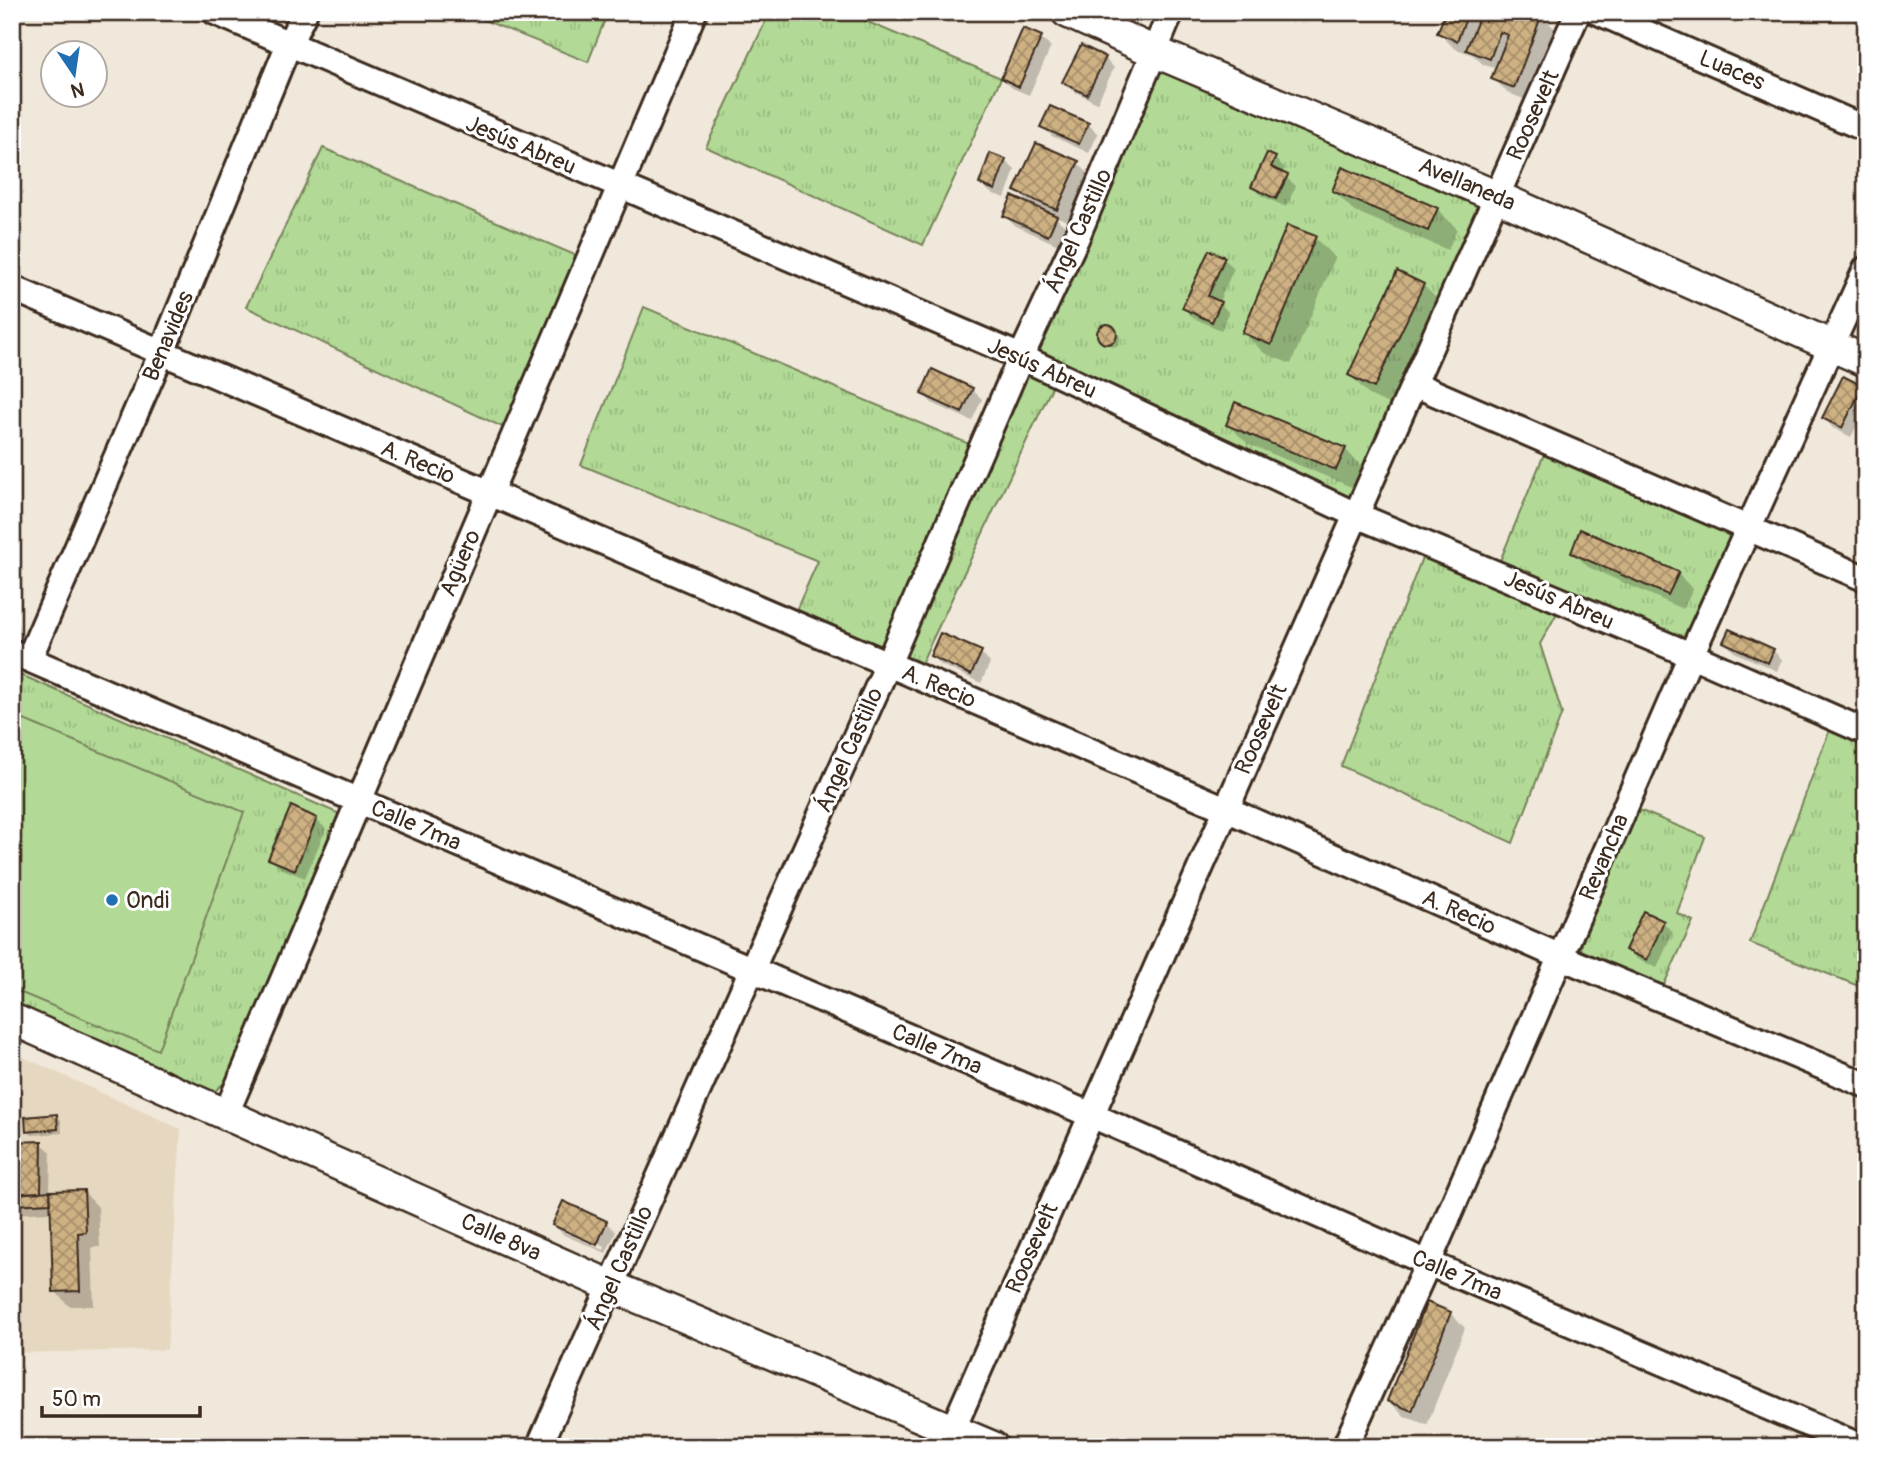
<svg xmlns="http://www.w3.org/2000/svg" width="1878" height="1459" font-family="Pangolin,sans-serif">
<defs>
<pattern id="grass-tufts" width="24" height="20" patternUnits="userSpaceOnUse" patternTransform="scale(1.75)"><rect width="24" height="20" fill="#b2da96"/><path d="M3 7l-1-3M5 7V3M7 7l1-3M15 17l-1-3M17 17v-4M19 17l1-3" fill="none" stroke="#9abb81"/></pattern>
<pattern id="building-cross-hatch" width="8" height="8" patternUnits="userSpaceOnUse" patternTransform="scale(1.75)"><rect width="8" height="8" fill="#ceb183"/><path d="M0 0l8 8M0 8l8-8" fill="none" stroke="#a8906b"/></pattern>
</defs>
<rect width="100%" height="100%" fill="#f0e8da"/>
<filter id="ink" filterUnits="userSpaceOnUse"><feTurbulence type="fractalNoise" baseFrequency=".0143" numOctaves="2"/><feDisplacementMap in="SourceGraphic" scale="14" xChannelSelector="R" yChannelSelector="G"/><feConvolveMatrix kernelMatrix="1 2 1 2 8 2 1 2 1" color-interpolation-filters="sRGB"/></filter>
<g filter="url(#ink)">
<path fill="#e6d8c0" d="M12,1052l169,77 -14,221 -155,3z"/>
<path fill="url(#grass-tufts)" stroke="#76825a" stroke-width="2" d="M464,12h144l-20,50z
M770,12h74l157,66 -78,167 -217,-98z
M1153,51l345,146 -142,318 -334,-157 7,18 25,7 -135,285 -18,-8 2,-61 -23,50 -86,-34 24,-54 -237,-96 63,-158 337,142z
M323,148l266,113 -74,172 -269,-126z
M1549,442l200,87 -58,126 -128,-53 -23,42 22,69 -49,130 -172,-77 86,-221 68,28z
M12,671l330,144 -116,266 -12,11 -41,-9 -161,-69z
M1834,718l32,14v257l-116,-46z
M1639,810l66,27 -28,76 16,8 -31,68 -81,-37 1,-9z"/>
<path fill="#b2da96" stroke="#76825a" stroke-width="2" d="M12,715l232,97 -86,238 -146,-61z"/>
<path fill="#0003" fill-rule="evenodd" d="M1447,12h85l9,3 15,15 -27,71 -21,-8 -15,-15 3,-9 -13,-5 -10,-9 -19,-7 -15,-15z
M1041,38l10,9 -22,48 -17,-7 -9,-10z
M1105,58l9,10 -17,35 -23,-12 -10,-9z
M1088,124l10,10 -9,19 -37,-17 -10,-9z
M1268,155l7,4 10,9 -3,6 14,12 -10,21 -24,-11 -9,-9z
M991,156l14,5 10,9 -10,28 -14,-5 -10,-9z
M1078,163l15,15 -21,45 -19,-8 13,12 -8,18 -44,-20 -9,-9 29,-8 -18,-18z
M1334,191l103,18 20,20 -9,21 -94,-39z
M1288,227l27,11 20,20 -44,106 -27,-11 -20,-20z
M1209,252l15,7 10,9 -15,34 10,11 -8,17 -28,-12 -9,-10z
M1423,285l20,20 -48,102 -26,-12 -19,-20z
M1103,327h8l9,9v5l-3,5 -5,1 -12,-9 -1,-5z
M1862,387l4,4v17l-15,29 -18,-9 -9,-10z
M972,390l10,9 -10,22 -40,-18 -9,-9z
M1228,425l117,24 19,20 -8,20 -108,-45z
M1573,552l105,22 15,15 -10,20 -95,-42z
M1725,642l48,8 9,10 -5,11 -43,-19z
M981,653l9,10 -9,20 -40,-18 -9,-9z
M316,819l10,10 -21,49 -25,-10 -10,-10z
M1644,914l19,9 10,9 -16,36 -20,-9 -10,-9z
M57,1116l4,4 1,13 -30,2 -4,-4z
M12,1128l4,4v12l25,-1 10,9 -1,41 34,-1 14,15 2,40h-8l2,59h-25l-14,-15 -3,-79 -40,2z
M606,1222l10,10 -10,21 -42,-18 -10,-10zM563,1228l42,19 -1,3 -41,-18z
M1428,1305l22,8 15,15 -38,97 -23,-9 -15,-15z"/>
<path fill="url(#building-cross-hatch)" stroke="#3b2a1e" stroke-width="2" d="M1446,12l96,2 -28,74 -23,-9 17,-44 -8,-3 -10,27 -24,-9 12,-30 -11,-4 -10,25 -20,-8z
M1023,28l19,8 -23,51 -18,-9z
M1081,45l25,12 -19,38 -25,-13z
M1050,106l39,17 -10,21 -39,-17z
M1036,143l43,18 -22,49 -43,-19z
M990,153l16,6 -11,31 -16,-6z
M1267,153l9,4 -5,10 17,8 -12,24 -25,-12z
M1342,167l96,41 -10,23 -96,-40z
M1012,196l45,20 -9,20 -45,-20z
M1287,225l29,11 -45,109 -29,-12z
M1209,250l16,7 -17,39 13,6 -9,20 -30,-14z
M1397,271l27,13 -50,104 -26,-13z
M1097 334a10 10 0 1 1 20 0a10 10 0 1 1-20 0Z
M932,369l41,19 -11,25 -41,-19z
M1843,376l20,10 -21,42 -20,-10z
M1235,402l111,46 -10,22 -110,-45z
M1580,529l99,43 -11,23 -97,-42z
M1729,629l45,20 -6,14 -45,-21z
M940,633l42,18 -11,24 -41,-19z
M291,806l26,12 -22,52 -27,-11z
M1643,911l21,10 -17,39 -22,-10z
M57,1114l1,15 -32,3 -1,-15z
M42,1141l-1,51 -26,2 -2,-52z
M84,1190l2,42 -8,1 2,58 -27,1 -3,-101z
M50,1191l1,12 -39,2v-11z
M563,1201l44,20 -10,24 -45,-20z
M1427,1302l24,10 -39,99 -25,-10z"/>
<g fill="none" stroke-linecap="round" stroke-linejoin="round">
<defs>
<path id="minor" d="M215,12l806,345 335,158 335,140 175,77
M1598,12l268,117
M12,288l1214,521 335,148 305,128
M1414,384l452,195
M12,652l1079,463 337,148 434,184
M29,659l133,-307 126,-306 17,-34
M226,1114l468,-1102
M539,1447l349,-783 133,-307 55,-118 95,-227
M945,1447l633,-1435
M1345,1447l83,-184 263,-608 175,-386"/>
<path id="tertiary" d="M1067,12l86,39 345,146 368,164
M12,1019l599,267 382,161"/>
</defs>
<use href="#minor" stroke="#3b2a1e" stroke-width="30"/>
<use href="#tertiary" stroke="#3b2a1e" stroke-width="35"/>
<use href="#minor" stroke="#fff" stroke-width="24"/>
<use href="#tertiary" stroke="#fff" stroke-width="30"/>
</g>
</g>
<circle fill="#1f6fb2" stroke="#fff" stroke-width="2.5" cx="112" cy="900" r="7"/>
<g text-anchor="middle" dominant-baseline="central" stroke-width="6" stroke-linejoin="round" paint-order="stroke">
<g font-size="23" fill="#3b2a1e" stroke="#fff">
<text transform="translate(1732 70) rotate(23)">Luaces</text>
<text transform="translate(1533 115) rotate(-66)">Roosevelt</text>
<text transform="translate(521 145) rotate(23)">Jesús Abreu</text>
<text transform="translate(1467 184) rotate(23)">Avellaneda</text>
<text transform="translate(1078 231) rotate(-66)">Ángel Castillo</text>
<text transform="translate(168 336) rotate(-67)">Benavides</text>
<text transform="translate(1042 368) rotate(24)">Jesús Abreu</text>
<text transform="translate(418 462) rotate(23)">A. Recio</text>
<text transform="translate(460 563) rotate(-67)">Agüero</text>
<text transform="translate(1559 600) rotate(23)">Jesús Abreu</text>
<text transform="translate(939 686) rotate(23)">A. Recio</text>
<text transform="translate(1261 729) rotate(-66)">Roosevelt</text>
<text transform="translate(849 750) rotate(-66)">Ángel Castillo</text>
<text transform="translate(416 825) rotate(23)">Calle 7ma</text>
<text transform="translate(1604 857) rotate(-67)">Revancha</text>
<text transform="translate(1459 912) rotate(24)">A. Recio</text>
<text transform="translate(937 1049) rotate(23)">Calle 7ma</text>
<text transform="translate(501 1237) rotate(24)">Calle 8va</text>
<text transform="translate(1032 1248) rotate(-66)">Roosevelt</text>
<text transform="translate(619 1268) rotate(-66)">Ángel Castillo</text>
<text transform="translate(1457 1275) rotate(23)">Calle 7ma</text>
</g>
<g font-size="23" fill="#3b2a1e" stroke="#fff" text-anchor="start">
<text x="126" y="900">Ondi</text>
</g>
</g>
<rect width="1878" height="1459" fill="none" stroke="#fff" stroke-width="42"/>
<rect x="21" y="21" width="1836" height="1417" fill="none" stroke="#3b2a1e" stroke-width="2.5" filter="url(#ink)"/>
<g transform="translate(74 74) rotate(167)"><circle r="33" fill="#ffffff" stroke="#b1aaa5" stroke-width="2"/>
<path d="M0-5L12 26L0 18L-12 26Z" fill="#1f6fb2"/>
<text y="-10" font-size="19" font-weight="bold" text-anchor="middle" fill="#3b2a1e">N</text>
</g>
<path d="M42 1406v10h158v-10" fill="none" stroke="#3b2a1e" stroke-width="3.5"/>
<text x="52" y="1406" font-size="21" fill="#3b2a1e" stroke="#ffffff" stroke-width="5" paint-order="stroke">50 m</text>
</svg>
